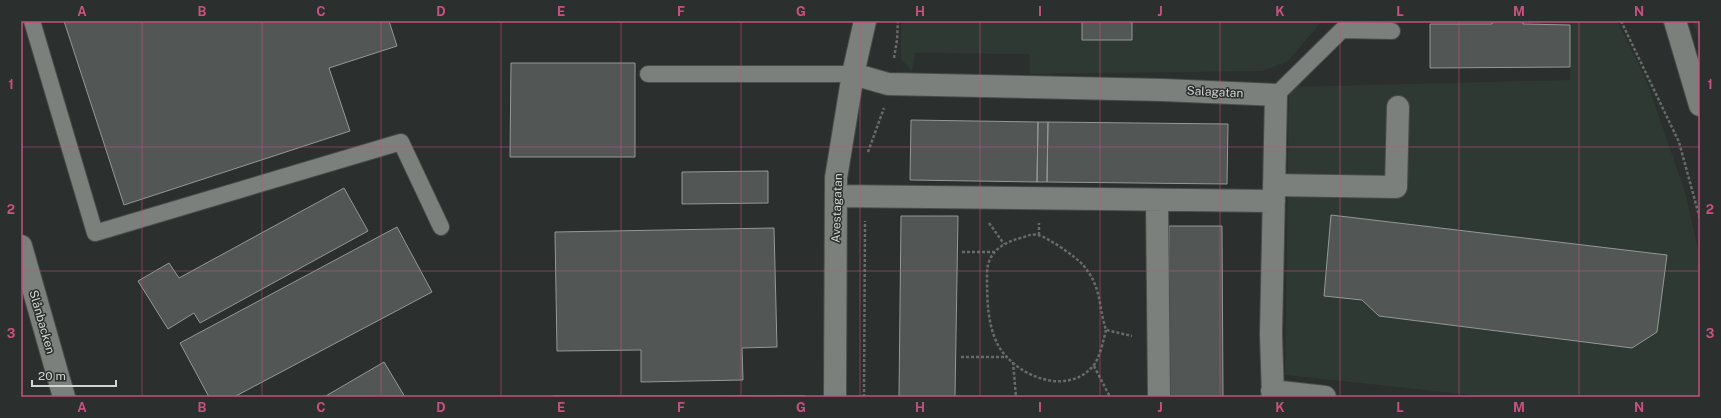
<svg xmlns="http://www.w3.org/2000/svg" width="1721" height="418" font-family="'Public Sans',sans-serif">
<rect width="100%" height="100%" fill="#2b2f2d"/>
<path fill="#2f3933" d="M901,21h421l-34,40 -26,10 -232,3v-20l-115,-1 -3,18 -11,-12z
M1431,21h186l29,58 40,116 14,64v138h-210l-205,-22 4,-288 281,-7v-13l-140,1z
M1693,21h7v20z"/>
<path fill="#525756" stroke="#939997" d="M64,21h325l8,25 -68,22 21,63 -226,74z
M1082,21h50v19h-50z
M1492,21h31v3l47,1v42l-140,1v-44h62z
M511,63h124v94h-125z
M911,120l127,2 -1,60 -127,-2z
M1038,122h10l-1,60h-10z
M1048,122l180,2 -1,60 -180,-2z
M768,171v32l-86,1v-32z
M344,188l24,43 -168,92 -6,-10 -26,16 -30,-48 31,-18 10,15z
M1331,215l336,40 -10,77 -25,16 -253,-32 -17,-16 -38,-4z
M901,216h57l-3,181h-56z
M1169,226h53l1,171h-54z
M397,227l35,65 -198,105h-25l-29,-54z
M774,228l3,119 -35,1 1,32 -102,2v-32l-84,1 -2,-119z
M384,362l21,35h-81z
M553,396h252l-252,1z"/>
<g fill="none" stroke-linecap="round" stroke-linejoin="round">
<defs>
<path id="lane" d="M32,21l63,212 306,-91 40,85
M648,74h205
M1276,95l66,-65 50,1"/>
<path id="street" d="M853,74l35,10 275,6 113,5 -5,239 2,63
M1274,185l122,2 2,-80
M836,196l438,5
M1157,200l2,197
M21,246l43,151
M1272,391l53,6
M835,397l1,-219 17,-104 12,-53"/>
<path id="secondary" d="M1675,21l25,84"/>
</defs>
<use href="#lane" stroke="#494c4a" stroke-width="18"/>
<use href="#street" stroke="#494c4a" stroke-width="24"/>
<use href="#secondary" stroke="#494c4a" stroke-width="24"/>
<path stroke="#676b69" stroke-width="2.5" stroke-dasharray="3 2" stroke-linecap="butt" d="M1621,21l58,121 21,77
M894,58l3,-18 1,-19
M868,152l16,-44
M989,223l15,21
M1039,235v-12
M962,252h33
M1106,330c-2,9 -7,30 -13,36 -26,31 -78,10 -95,-21 -11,-21 -11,-47 -11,-71 0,-23 17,-32 37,-37 5,-2 9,-3 14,-2 11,3 38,22 45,30 19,22 15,40 23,65l26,6
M961,357h45
M1013,362l3,35
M1094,366l16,31
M864,397l1,-176"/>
<use href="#lane" stroke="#7c807d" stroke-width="16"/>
<use href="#street" stroke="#7c807d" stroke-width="22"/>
<use href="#secondary" stroke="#7c807d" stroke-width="22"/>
</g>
<path fill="none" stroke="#c7517f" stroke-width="1" stroke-opacity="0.55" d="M142,21v376M262,21v376M381,21v376M501,21v376M621,21v376M741,21v376M860,21v376M980,21v376M1100,21v376M1220,21v376M1340,21v376M1459,21v376M1579,21v376M21,147h1679M21,271h1679"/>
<g text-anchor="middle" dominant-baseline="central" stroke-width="3" stroke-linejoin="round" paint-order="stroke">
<g font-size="12" fill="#d3d5d4" stroke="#2b2f2d">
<text transform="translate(1215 92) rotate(3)">Salagatan</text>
<text transform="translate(837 208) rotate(-88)">Avestagatan</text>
<text transform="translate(42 322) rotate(74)">Slånbacken</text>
</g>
</g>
<rect width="1721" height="418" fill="none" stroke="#2b2f2d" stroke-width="44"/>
<path d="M32 380v6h84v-6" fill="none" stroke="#d3d5d4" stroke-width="2"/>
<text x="38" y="380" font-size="12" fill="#d3d5d4" stroke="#2b2f2d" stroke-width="3" paint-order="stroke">20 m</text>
<rect x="22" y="22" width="1677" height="374" fill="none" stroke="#c7517f" stroke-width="1.5"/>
<g font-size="13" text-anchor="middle" font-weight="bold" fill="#c7517f">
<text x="82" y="16">A</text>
<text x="202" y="16">B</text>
<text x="321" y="16">C</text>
<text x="441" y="16">D</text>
<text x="561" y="16">E</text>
<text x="681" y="16">F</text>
<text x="801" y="16">G</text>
<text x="920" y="16">H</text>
<text x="1040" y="16">I</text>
<text x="1160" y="16">J</text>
<text x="1280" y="16">K</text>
<text x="1400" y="16">L</text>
<text x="1519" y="16">M</text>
<text x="1639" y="16">N</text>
<text x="11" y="89">1</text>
<text x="1710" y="89">1</text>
<text x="11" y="214">2</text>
<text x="1710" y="214">2</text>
<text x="11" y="338">3</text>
<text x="1710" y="338">3</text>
<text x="82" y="412">A</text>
<text x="202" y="412">B</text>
<text x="321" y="412">C</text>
<text x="441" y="412">D</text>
<text x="561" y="412">E</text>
<text x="681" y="412">F</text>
<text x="801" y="412">G</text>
<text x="920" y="412">H</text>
<text x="1040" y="412">I</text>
<text x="1160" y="412">J</text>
<text x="1280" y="412">K</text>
<text x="1400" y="412">L</text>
<text x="1519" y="412">M</text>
<text x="1639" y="412">N</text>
</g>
</svg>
